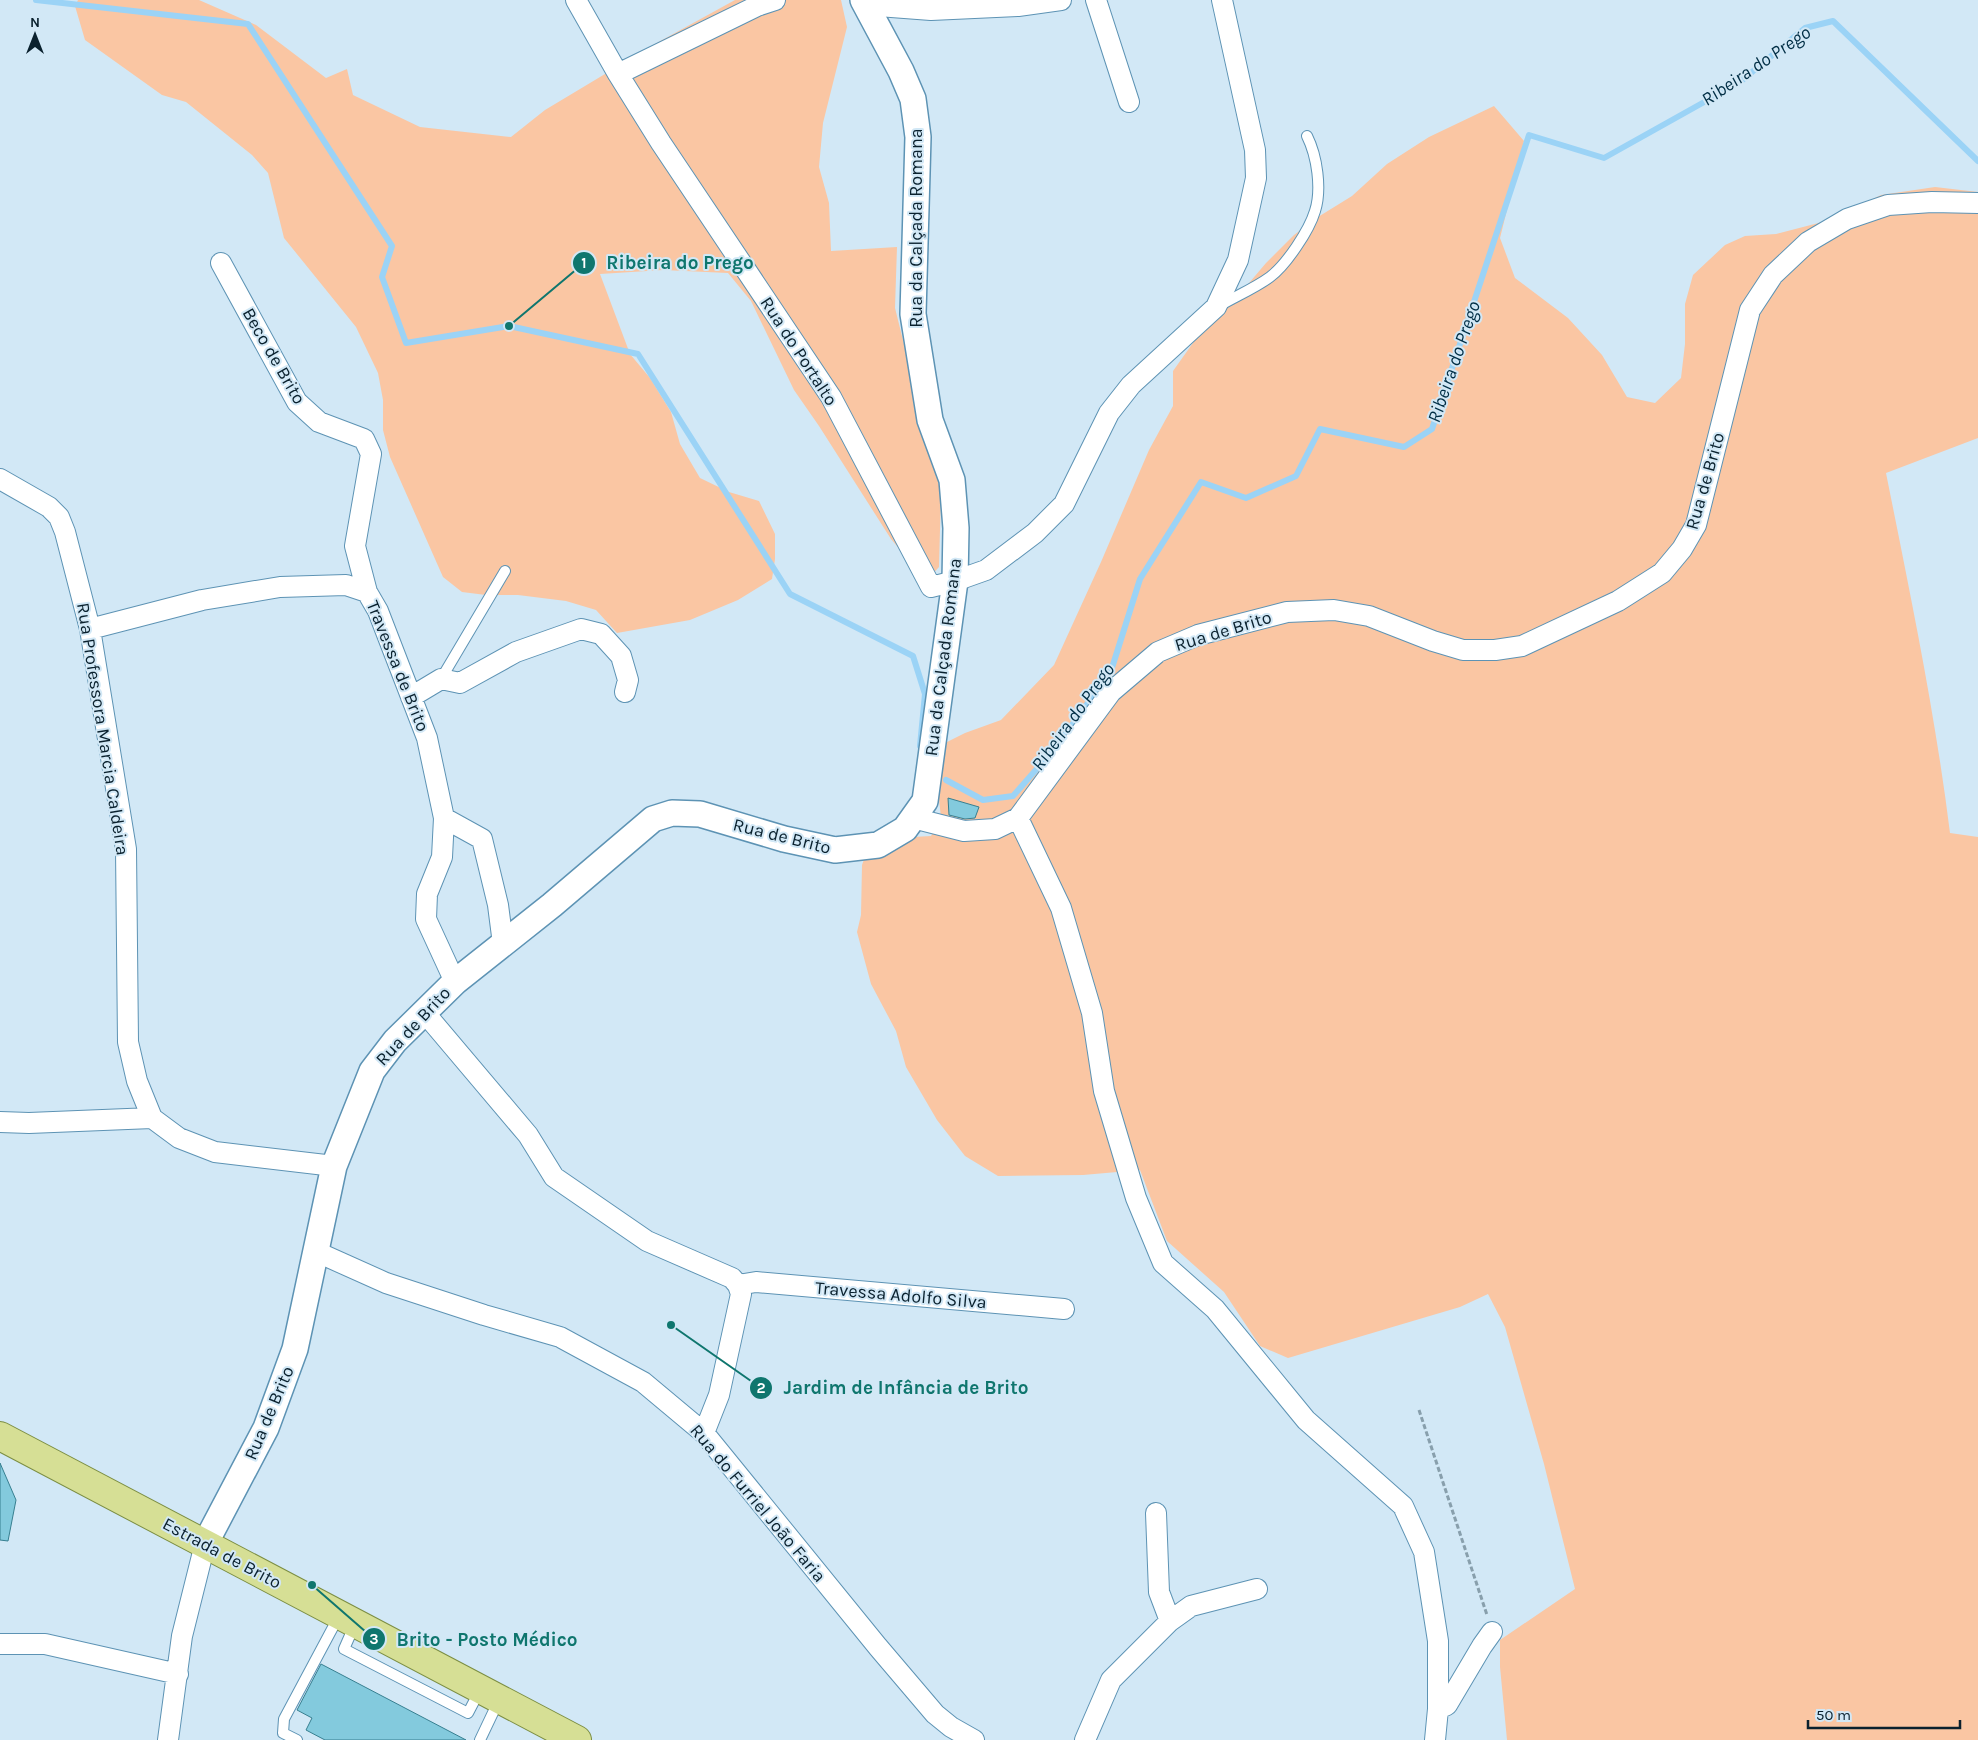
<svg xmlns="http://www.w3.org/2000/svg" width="1978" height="1740" font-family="Karla,sans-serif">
<rect width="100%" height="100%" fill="#d2e8f6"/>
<path fill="#fac6a3" d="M78,0h121l57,25 70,53 21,-9 6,26 67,32 91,10 34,-27 110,-66 80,-44h106l6,27 -24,96 -4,44 10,36 2,48 66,-4 -2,61 46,185 -2,74 -10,11 -11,-7 -27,-32 -72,-113 -25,-36 -43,-89 -23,-28 -65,-3 -63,4 30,80 20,24 21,34 9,32 20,34 29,14 30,9 16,33v25l-3,20 -34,21 -48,20 -73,13 -21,-23 -30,-9 -48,-6h-32l-24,-3 -19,-15 -53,-120 -7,-27v-30l-5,-27 -22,-46 -72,-89 -16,-65 -16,-18 -66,-53 -24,-7 -77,-55 -10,-34z
M1494,106l30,35 -24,97 15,40 53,40 34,37 25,42 28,6 26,-25 4,-34v-40l8,-29 32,-30 20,-9 31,-2 54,-14 51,-25 54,-8 43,5v246l-92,35c24,120 49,239 64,360l28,4v903h-471l-7,-73v-27l75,-51 -31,-125 -39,-137 -17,-33 -28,13 -172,51 -28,-12 -36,-54 -57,-51 -27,-71 -57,5 -85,1 -33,-20 -28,-36 -31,-53 -10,-36 -25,-47 -14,-52 4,-17 1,-50 8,-22 25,-5 36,-2 10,-18 -2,-19 -8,-30 10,-24 24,-12 36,-13 53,-55 47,-103 48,-112 24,-44v-35l32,-45 28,-24 33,-39 28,-28 24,-18 34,-21 35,-32 42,-27z"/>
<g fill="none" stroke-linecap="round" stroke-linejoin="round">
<path stroke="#9bd3f6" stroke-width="6" d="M36,0l212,24 144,222 -10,31 24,66 103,-17 129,28 152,240 123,62 12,38 -5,52
M946,780l37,20 30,-4 43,-49 55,-76 29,-92 61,-97 45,16 50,-22 24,-47 84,18 28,-18 97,-294 75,23 136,-76 65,-54 28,-7 145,140"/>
</g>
<path fill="#83cadd" stroke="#377f90" d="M948,798l31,9 -4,11 -10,1 -16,-4z
M0,1463l16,37 -8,41 -8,-1z
M321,1664l145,76h-141l-19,-10 6,-12 -15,-8z"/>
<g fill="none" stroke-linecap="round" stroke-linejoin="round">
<defs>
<path id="service" d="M1219,306c17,-10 36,-18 51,-29 16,-12 39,-46 45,-66 7,-22 2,-55 -8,-75
M441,679l64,-108
M355,1624l-11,25 124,64 12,-23
M297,1740l-14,-7 1,-14 55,-103
M480,1740l19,-40"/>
<path id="minor" d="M576,0l42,74 43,69 170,254 100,190 24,-6 31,-11 49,-37 29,-29 45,-91 22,-28 85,-78 22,-47 18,-82 -1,-28 -33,-150
M1096,0l33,102
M865,5l66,5 87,-4 43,-6
M618,74l139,-68 18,-6
M221,263l76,139 22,20 45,17 7,15 -16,92 12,46
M0,479l49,28 10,10 6,15 25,97 36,220 2,193 9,39 15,37 27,20 36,14 119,14
M90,629l112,-29 78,-13 66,-2 21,7 11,19 49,127 17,80 -2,39 -15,37 -1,25 29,63
M411,697l30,-18 19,4 56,-31 65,-23 20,5 20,22 7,24 -3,12
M444,818l38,21 16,66 5,39
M913,818l51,13 31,-2 23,-11 93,-126 47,-40 40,-17 89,-23 47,-2 35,6 64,25 30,9h32l27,-4 96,-45 44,-28 20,-24 14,-24 54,-215 23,-35 35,-33 39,-23 41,-14 44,-3 46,1
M1018,818l43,90 31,105 12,78 32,107 27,65 52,46 91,111 97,86 21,46 14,89v68l-3,31
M424,1012l104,123 26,42 93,64 85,37 6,7 3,9 -22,101 -15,38
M0,1122l29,1 123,-5
M317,1252l69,31 98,32 76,22 83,45 61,51 174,214 57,67 16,13 23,13
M738,1285l18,-3 308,27
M1156,1513l3,79 11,29
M0,1644h45l133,30
M1438,1709l9,-4 35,-59 10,-14
M168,1740l14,-104 23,-92
M1085,1740l26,-60 59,-59 21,-15 66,-17"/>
<path id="tertiary" d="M205,1544l61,-116 29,-79 39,-183 38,-95 23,-30 60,-59 97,-77 101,-86 19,-6 28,1 84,25 51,11 43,-5 27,-16 20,-28 30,-220 1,-53 -4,-48 -22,-60 -17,-106 5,-177 -5,-38 -12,-28 -38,-71"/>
<path id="primary" d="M0,1436l577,304"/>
</defs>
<use href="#service" stroke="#5d93b4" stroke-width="12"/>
<use href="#minor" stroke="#5d93b4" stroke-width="22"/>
<use href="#tertiary" stroke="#5d93b4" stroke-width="28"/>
<use href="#primary" stroke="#7c8e43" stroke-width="30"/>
<path stroke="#889fac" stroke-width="3" stroke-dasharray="5 2.5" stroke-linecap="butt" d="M1419,1410l68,205"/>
<use href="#service" stroke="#fff" stroke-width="10"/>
<use href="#minor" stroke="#fff" stroke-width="20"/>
<use href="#tertiary" stroke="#fff" stroke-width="25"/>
<use href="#primary" stroke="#d6df95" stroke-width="28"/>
</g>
<g text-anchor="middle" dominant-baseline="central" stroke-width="4" stroke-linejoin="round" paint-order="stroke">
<g font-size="18" fill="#0a212e" stroke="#d2e8f6">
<text transform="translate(916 228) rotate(-90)">Rua da Calçada Romana</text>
<text transform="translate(799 351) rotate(57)">Rua do Portalto</text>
<text transform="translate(274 356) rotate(60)">Beco de Brito</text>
<text transform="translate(1705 481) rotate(-74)">Rua de Brito</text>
<text transform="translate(1223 631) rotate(-17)">Rua de Brito</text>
<text transform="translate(943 657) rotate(-83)">Rua da Calçada Romana</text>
<text transform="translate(398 666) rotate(68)">Travessa de Brito</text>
<text transform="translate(103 729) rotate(81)">Rua Professora Marcia Caldeira</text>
<text transform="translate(782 836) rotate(14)">Rua de Brito</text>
<text transform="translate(413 1026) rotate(-47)">Rua de Brito</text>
<text transform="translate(901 1295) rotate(5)">Travessa Adolfo Silva</text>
<text transform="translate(269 1413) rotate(-67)">Rua de Brito</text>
<text transform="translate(758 1503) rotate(50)">Rua do Furriel João Faria</text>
<text transform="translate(222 1553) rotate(28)">Estrada de Brito</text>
</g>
<g font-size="19" font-style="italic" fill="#002e45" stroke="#d2e8f6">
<text transform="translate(1756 66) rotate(-34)">Ribeira do Prego</text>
<text transform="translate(1454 362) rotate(-71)">Ribeira do Prego</text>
<text transform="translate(1073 717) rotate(-54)">Ribeira do Prego</text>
</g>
</g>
<path fill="none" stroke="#0f766e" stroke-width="2" d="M509 326L584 263M671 1325L761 1388M312 1585L374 1639"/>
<g fill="#0f766e" stroke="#d2e8f6" stroke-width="2">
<circle cx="509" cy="326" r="5"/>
<circle cx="671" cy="1325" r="5"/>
<circle cx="312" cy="1585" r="5"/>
<circle cx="584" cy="263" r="12"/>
<circle cx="761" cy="1388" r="12"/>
<circle cx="374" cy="1639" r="12"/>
</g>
<g font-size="15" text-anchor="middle" font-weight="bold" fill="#fff">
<text x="584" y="268">1</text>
<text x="761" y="1393">2</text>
<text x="374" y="1644">3</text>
</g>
<g font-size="19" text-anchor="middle" font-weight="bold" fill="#0f766e" stroke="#d2e8f6" stroke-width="4" stroke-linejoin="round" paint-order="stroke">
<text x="680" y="269">Ribeira do Prego</text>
<text x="906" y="1394">Jardim de Infância de Brito</text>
<text x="487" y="1646">Brito - Posto Médico</text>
</g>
<g transform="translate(35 35)" stroke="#d2e8f6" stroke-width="4" paint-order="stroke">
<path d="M0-4L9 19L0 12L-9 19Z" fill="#0a212e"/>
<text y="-8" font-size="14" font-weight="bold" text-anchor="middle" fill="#0a212e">N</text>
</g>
<path d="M1808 1720v8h152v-8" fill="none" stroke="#0a212e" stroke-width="2.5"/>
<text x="1816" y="1720" font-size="15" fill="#0a212e" stroke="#d2e8f6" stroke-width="4" paint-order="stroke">50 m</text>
</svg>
